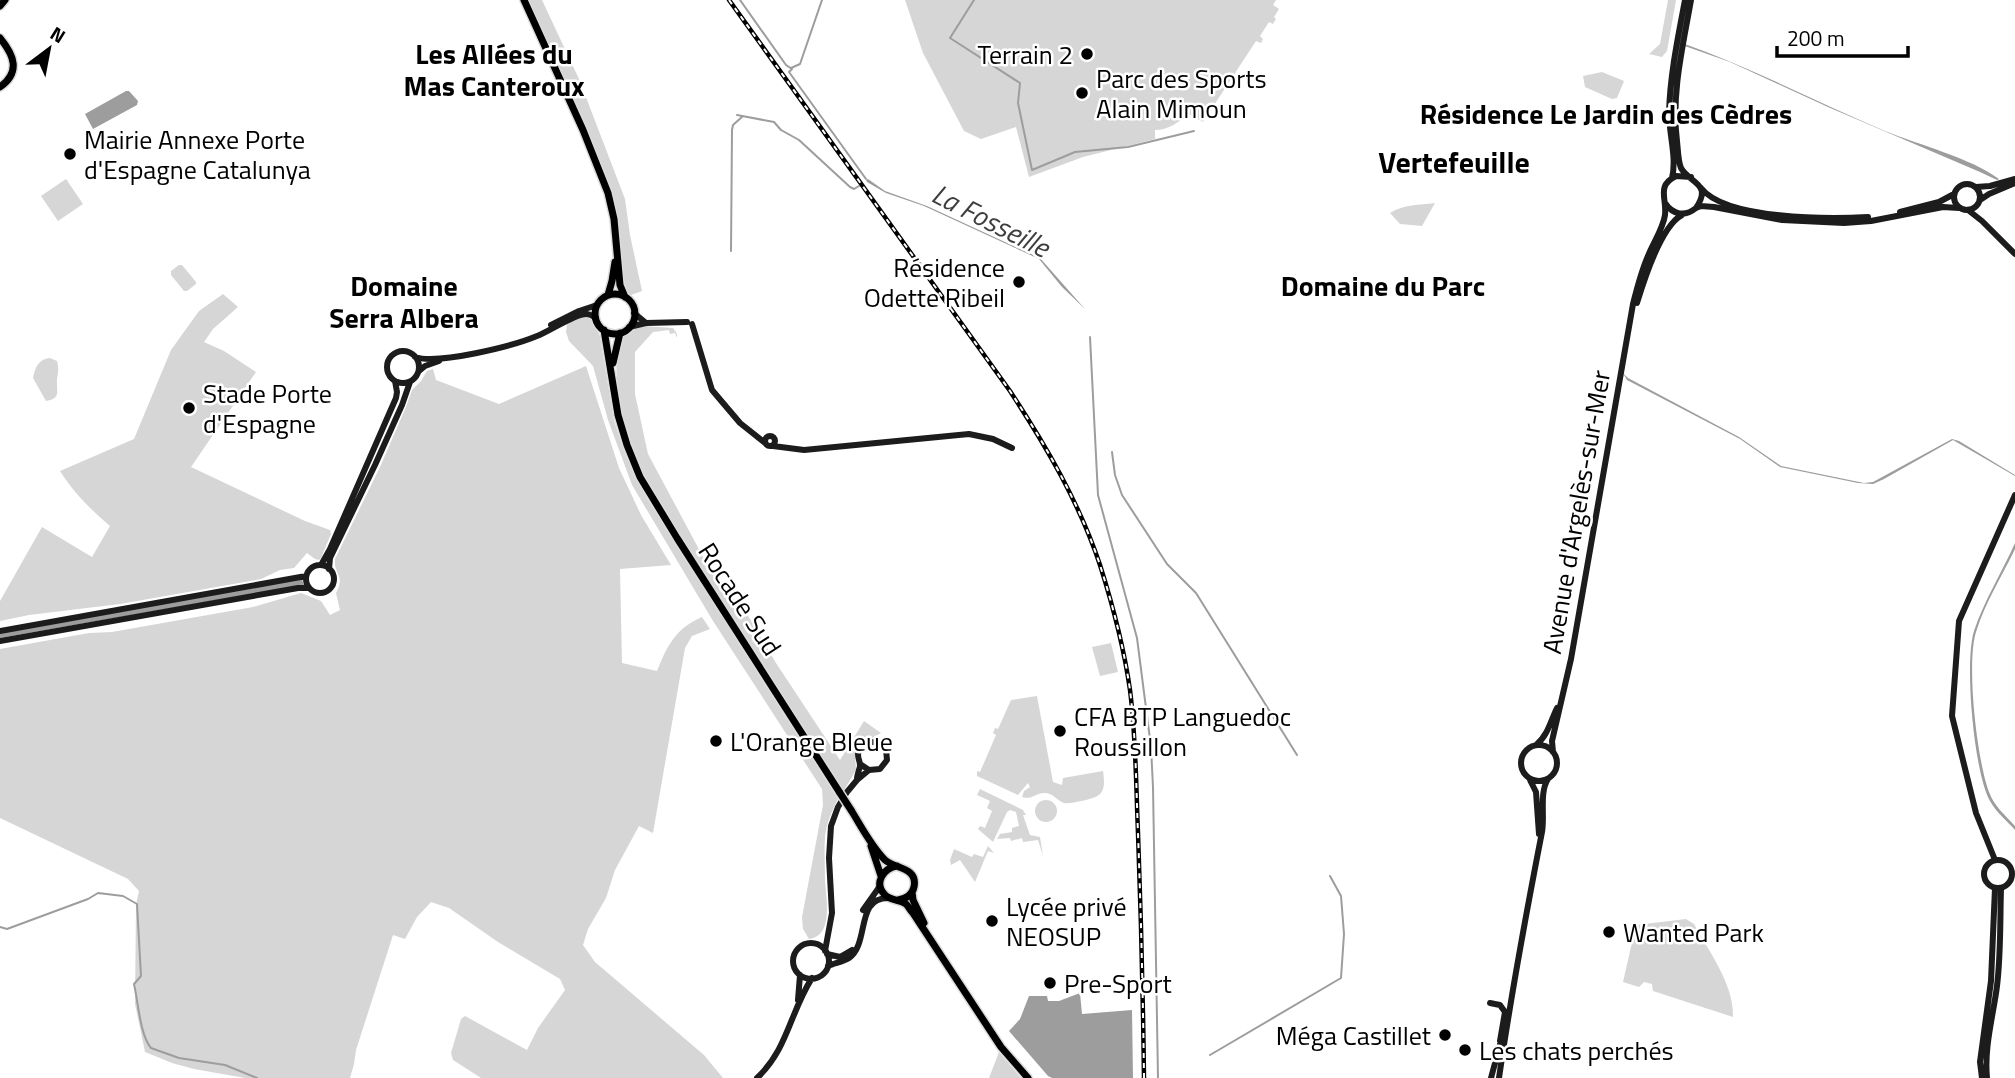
<svg xmlns="http://www.w3.org/2000/svg" width="2015" height="1078" font-family="'Titillium Web',sans-serif">
<rect width="100%" height="100%" fill="#fff"/>
<path fill="#d6d6d6" d="M529,0h13l37,79 46,120 5,36 12,56 -14,5c-7,-21 -6,-40 -8,-62 -2,-17 -6,-34 -11,-50z
M905,0h371l-3,5 6,4 -5,8 2,2 -3,5 -4,-2 -9,14 3,3 -2,4 -5,-2 -53,81 -15,-8c-10,9 -20,16 -33,16v9l-72,18 -54,20 -13,-50 -35,12 -17,-8 -41,-78z
M1668,0h8l-9,51 -5,6 -13,-3 11,-10z
M1602,72l22,9 -7,17 -5,1 -27,-12 -2,-11z
M66,179l17,25 -25,17 -17,-25z
M1435,203l-13,23 -22,-2 -10,-11c14,-9 29,-8 45,-10z
M179,265h3l14,17v2l-9,7h-3l-13,-16v-4z
M223,294l15,13 -25,22 -9,13 20,9 32,21 -65,95 114,54 25,9 1,4 -10,24 -2,2 -4,-1 -8,-6 -13,15 -14,2 -19,9 -141,25 -91,11 -29,6v-20l42,-74 50,30 18,-31c-20,-17 -36,-33 -50,-55l74,-32 37,-89 28,-39z
M585,316l7,4 8,16 14,85 12,35 22,44 190,299c-6,12 -11,23 -13,37 -1,15 0,30 0,45 1,17 9,55 -16,58l-6,-10 -1,-12 21,-112 -1,-16 -109,-168 -81,-136 -24,-65 -15,-54 -24,-25 -3,-9 1,-8z
M644,326l29,2 4,6v4l-2,-5 -5,1 -1,-4 -16,2 -18,20v42l13,60 61,114 24,31h5l38,64 64,97 24,-39 17,12 -24,15 -2,6 1,16 -13,22 -187,-295c-9,-15 -16,-29 -22,-44 -11,-27 -28,-93 -9,-118 5,-6 11,-8 19,-9z
M50,358l7,3c2,7 1,11 0,18 -1,11 5,20 -11,22l-13,-23c2,-10 5,-19 17,-20z
M586,366l33,102 22,47 30,50 -51,4 2,94 35,8c10,-25 19,-43 45,-54l8,12 -18,7 -7,12 -32,185 -14,-7 -24,44 -9,28 -18,31 -5,16 12,17 109,93 19,23h-242l-28,-18 -2,-7 10,-34 4,-3 62,34 11,-22 27,-38 -5,-11 -62,-37 -49,-34 -18,-6 -14,15 -12,22 -12,-4 -37,115 -2,14 -4,14h-105l-51,-9 -22,-6 -27,-11 -10,-48 1,-99 3,-14 -11,-12 -128,-61v-169l89,-16 23,-1 141,-25 48,-14 20,8 9,14 10,-5 -4,-17c10,-17 -3,-20 -1,-34l45,-92 26,-60 6,-17 9,-9 6,-10 6,-2 3,11 63,24z
M1111,643l7,29 -18,4 -8,-29z
M1037,696l16,86 9,3 1,-7 40,-7c3,21 0,26 -22,30 -5,1 -13,3 -17,2 -8,-3 -11,-11 -21,-10 -9,1 -11,7 -21,4l2,-6 6,-4 -2,-4 -10,12 -41,-19v-5l3,1 16,-37 -3,-2 2,-5 3,1 13,-29z
M980,789l43,21 3,5h-3l7,20 10,2 3,19 -5,-16 -15,2 -1,-4 -11,3 -1,-3 -13,1 3,-5 12,-2v-4l7,-2 -3,-14 -6,-2 -3,2 -14,30 -15,-13 2,-3 5,2 7,-17 -5,-3 3,-7 -13,-6z
M1035 811a11 11 0 1 1 22 0a11 11 0 1 1-22 0Z
M988,846l6,7 -6,-2 -13,31 -15,-22 -9,5 -1,-5 4,-11 18,8 2,-3 9,3z
M1686,919l8,5c15,28 40,60 39,93l-80,-26 -1,-7 -8,-2 -5,5 -16,-5 13,-57z
M999,1052l22,26h-32z"/>
<path fill="#9d9d9d" d="M1682,43c70,25 135,59 203,88 34,14 86,27 114,48l-2,1 -17,-8 -152,-65 -98,-45 -48,-17z
M126,91h3l9,10 -1,4 -44,24 -8,-15z
M868,179l17,12 42,15 113,52 45,51 -23,-22 -23,-28 -115,-53 -38,-13 -19,-11 -1,-2z
M1623,373l5,5 111,59 42,29 83,17 9,-1 79,-43 7,2 56,34v1l-62,-36 -69,39 -11,5 -15,-1 -78,-16 -40,-28 -113,-59z
M2015,543v6c-13,27 -30,54 -39,83 -10,33 1,128 13,160 5,14 16,23 26,34v4c-8,-9 -19,-18 -25,-29 -16,-28 -26,-138 -16,-170 10,-30 28,-59 41,-88z
M302,579l2,6 -304,53v-6z
M1080,993l2,21 50,-4 1,68h-81l-4,-2 -39,-45 11,-12 9,-23h18l1,5h11z"/>
<g fill="none" stroke-linecap="round" stroke-linejoin="round">
<path stroke="#9d9d9d" stroke-width="2" d="M740,0l46,65 6,4 -3,3 77,107
M974,0l-24,38 70,45 -2,20 14,67 43,-18 53,-5 66,-16
M791,68l9,-4 22,-64
M737,115l37,7 7,8 18,10 51,47 4,2 5,-3
M731,251l1,-121 1,-5 10,-9
M1090,337l8,158 39,143 14,109 2,40 5,291
M1112,452l3,23 7,20 45,69 29,29 101,162
M0,927l7,2 81,-30 10,-6 25,3 14,8 4,72 -7,8c4,17 6,51 17,64l28,10 46,7 32,13
M1210,1055l131,-77 3,-44 -3,-38 -11,-20"/>
<defs>
<path id="primary" d="M524,0l59,130 25,63 6,26 6,66 5,12
M0,6l5,-6
M0,38c14,17 21,34 0,49
M595 314a20 20 0 1 1 40 0a20 20 0 1 1-40 0Z
M608,295l4,-14 3,-19
M604,330l14,85 9,30 13,32 37,61 163,255
M613,363l7,-30
M851,810c10,16 20,36 34,50 10,9 33,7 29,27 -2,9 -9,12 -16,13
M871,846l10,30
M897,866c-13,2 -24,17 -12,29 6,6 14,4 21,9 3,3 4,6 7,9l88,134 27,31
M912,892l1,8 11,23"/>
</defs>
<use href="#primary" stroke="#dbdbdb" stroke-width="10"/>
<path stroke="#1c1c1c" stroke-width="6" d="M1672,178c5,-20 -3,-44 -3,-65 1,-38 9,-76 16,-113
M1954 197a13 13 0 1 1 26 0a13 13 0 1 1-26 0Z
M1976,187l14,-1 25,-7
M1701,188c25,32 129,31 167,29
M1980,200l9,-6 26,-11
M1665,203c8,12 20,14 31,5 17,-25 -7,-25 -15,-40 -3,-7 -3,-18 -4,-27 -6,-47 6,-95 14,-141
M1696,208l5,-2 13,1 68,13 62,3 27,-2 72,-14 16,1
M1968,210l14,11 33,33
M1900,212l39,-10 15,-8
M1637,303c7,-23 24,-77 45,-88
M634,313l12,10
M692,324l20,66 28,33 25,20
M551,325l28,-14 18,-6
M629,327l17,-4 41,-1
M387 367a16 16 0 1 1 32 0a16 16 0 1 1-32 0Z
M415,357c23,8 98,-11 122,-21 11,-4 38,-22 49,-22 4,0 7,2 10,4
M419,371l6,-5 14,-5
M765 441a5 5 0 1 1 10 0a5 5 0 1 1-10 0Z
M773,446l31,4 165,-16 24,5 19,9
M306 579a14 14 0 1 1 28 0a14 14 0 1 1-28 0Z
M321,565l9,-16 66,-151 1,-6 -2,-11
M329,569l1,-11 45,-93 27,-60 8,-23
M0,631l306,-55
M0,641l298,-53h10
M1537,744c11,-9 14,-24 20,-36
M1521 763a18 18 0 1 1 36 0a18 18 0 1 1-36 0Z
M1553,752l-1,-11 19,-82 62,-355c4,-16 8,-32 15,-48 5,-13 15,-27 17,-41 2,-17 -9,-29 11,-39l15,1
M857,778c0,-2 3,-11 3,-12 0,-6 -2,-6 -2,-12 3,-16 20,-14 28,-5l1,11 -7,9 -11,1 -9,-6
M1530,780l6,12 3,42
M1984 874a14 14 0 1 1 28 0a14 14 0 1 1-28 0Z
M1995,860l-19,-47 -24,-97 7,-95 56,-126
M863,910l17,-24
M793 961a18 18 0 1 1 36 0a18 18 0 1 1-36 0Z
M825,951l7,-38 -3,-55 2,-32 7,-19 9,-15 10,-12 12,-10
M827,954l13,3 12,-7
M828,966c6,-3 15,-4 21,-8 21,-15 6,-60 39,-60
M798,1000l2,-25
M1490,1003l10,2 5,7 -5,29
M757,1078c31,-29 33,-66 55,-100
M1491,1078l11,-41
M1499,1078c12,-83 27,-164 43,-246 3,-17 -3,-39 6,-53
M1982,1078l-2,-16 11,-81 4,-93
M1987,1078c-3,-31 6,-61 10,-92 4,-32 3,-66 4,-98"/>
<use href="#primary" stroke="#000" stroke-width="7"/>
<defs>
<path id="rail" d="M729,0l281,391c36,55 69,111 90,174 13,41 24,83 30,125 6,47 6,95 8,143 3,82 5,163 6,245"/>
</defs>
<use href="#rail" stroke="#000" stroke-width="4.5"/>
<use href="#rail" stroke="#fff" stroke-width="2" stroke-dasharray="5" stroke-linecap="butt"/>
<defs>
<path id="primary-bridge" d="M840,793l11,17"/>
</defs>
<use href="#primary-bridge" stroke="#dbdbdb" stroke-width="10" stroke-linecap="butt"/>
<use href="#primary-bridge" stroke="#000" stroke-width="7"/>
</g>
<g fill="#000" stroke="#fff" stroke-width="2.5">
<circle cx="1087" cy="54" r="7"/>
<circle cx="1082" cy="93" r="7"/>
<circle cx="70" cy="154" r="7"/>
<circle cx="1019" cy="282" r="7"/>
<circle cx="189" cy="408" r="7"/>
<circle cx="1060" cy="731" r="7"/>
<circle cx="716" cy="741" r="7"/>
<circle cx="992" cy="921" r="7"/>
<circle cx="1609" cy="932" r="7"/>
<circle cx="1050" cy="983" r="7"/>
<circle cx="1445" cy="1035" r="7"/>
<circle cx="1465" cy="1050" r="7"/>
</g>
<g text-anchor="middle" dominant-baseline="central" stroke-width="5" stroke-linejoin="round" paint-order="stroke">
<g font-size="26" fill="#000" stroke="#fff" text-anchor="start">
<text x="1073" y="54" text-anchor="end">Terrain 2</text>
<text x="1096" y="78">Parc des Sports<tspan x="1096" dy="30">Alain Mimoun</tspan></text>
<text x="84" y="139">Mairie Annexe Porte<tspan x="84" dy="30">d'Espagne Catalunya</tspan></text>
<text x="1005" y="267" text-anchor="end">Résidence<tspan x="1005" dy="30">Odette Ribeil</tspan></text>
<text x="203" y="393">Stade Porte<tspan x="203" dy="30">d'Espagne</tspan></text>
<text x="1074" y="716">CFA BTP Languedoc<tspan x="1074" dy="30">Roussillon</tspan></text>
<text x="730" y="741">L'Orange Bleue</text>
<text x="1006" y="906">Lycée privé<tspan x="1006" dy="30">NEOSUP</tspan></text>
<text x="1623" y="932">Wanted Park</text>
<text x="1064" y="983">Pre-Sport</text>
<text x="1431" y="1035" text-anchor="end">Méga Castillet</text>
<text x="1479" y="1050">Les chats perchés</text>
</g>
<g font-size="26" fill="#000" stroke="#fff">
<text transform="translate(1576 512) rotate(-80)">Avenue d'Argelès-sur-Mer</text>
<text transform="translate(740 599) rotate(57)">Rocade Sud</text>
</g>
<g font-size="28" font-weight="bold" fill="#000" stroke="#fff">
<text x="494" y="53">Les Allées du<tspan x="494" dy="32">Mas Canteroux</tspan></text>
<text x="1606" y="113">Résidence Le Jardin des Cèdres</text>
<text x="404" y="285">Domaine<tspan x="404" dy="32">Serra Albera</tspan></text>
<text x="1383" y="285">Domaine du Parc</text>
</g>
<g font-size="28" font-style="italic" fill="#3e3e3e" stroke="#fff">
<text transform="translate(991 220) rotate(27)">La Fosseille</text>
</g>
<g font-size="30" font-weight="bold" fill="#000" stroke="#fff">
<text x="1454" y="162">Vertefeuille</text>
</g>
</g>
<g transform="translate(49 49) rotate(32)" stroke="#ffffff" stroke-width="5" paint-order="stroke">
<path d="M0-5L12 26L0 18L-12 26Z" fill="#000000"/>
<text y="-10" font-size="19" font-weight="bold" text-anchor="middle" fill="#000000">N</text>
</g>
<path d="M1777 46v10h131v-10" fill="none" stroke="#000000" stroke-width="3.5"/>
<text x="1787" y="46" font-size="21" fill="#000000" stroke="#ffffff" stroke-width="5" paint-order="stroke">200 m</text>
</svg>
